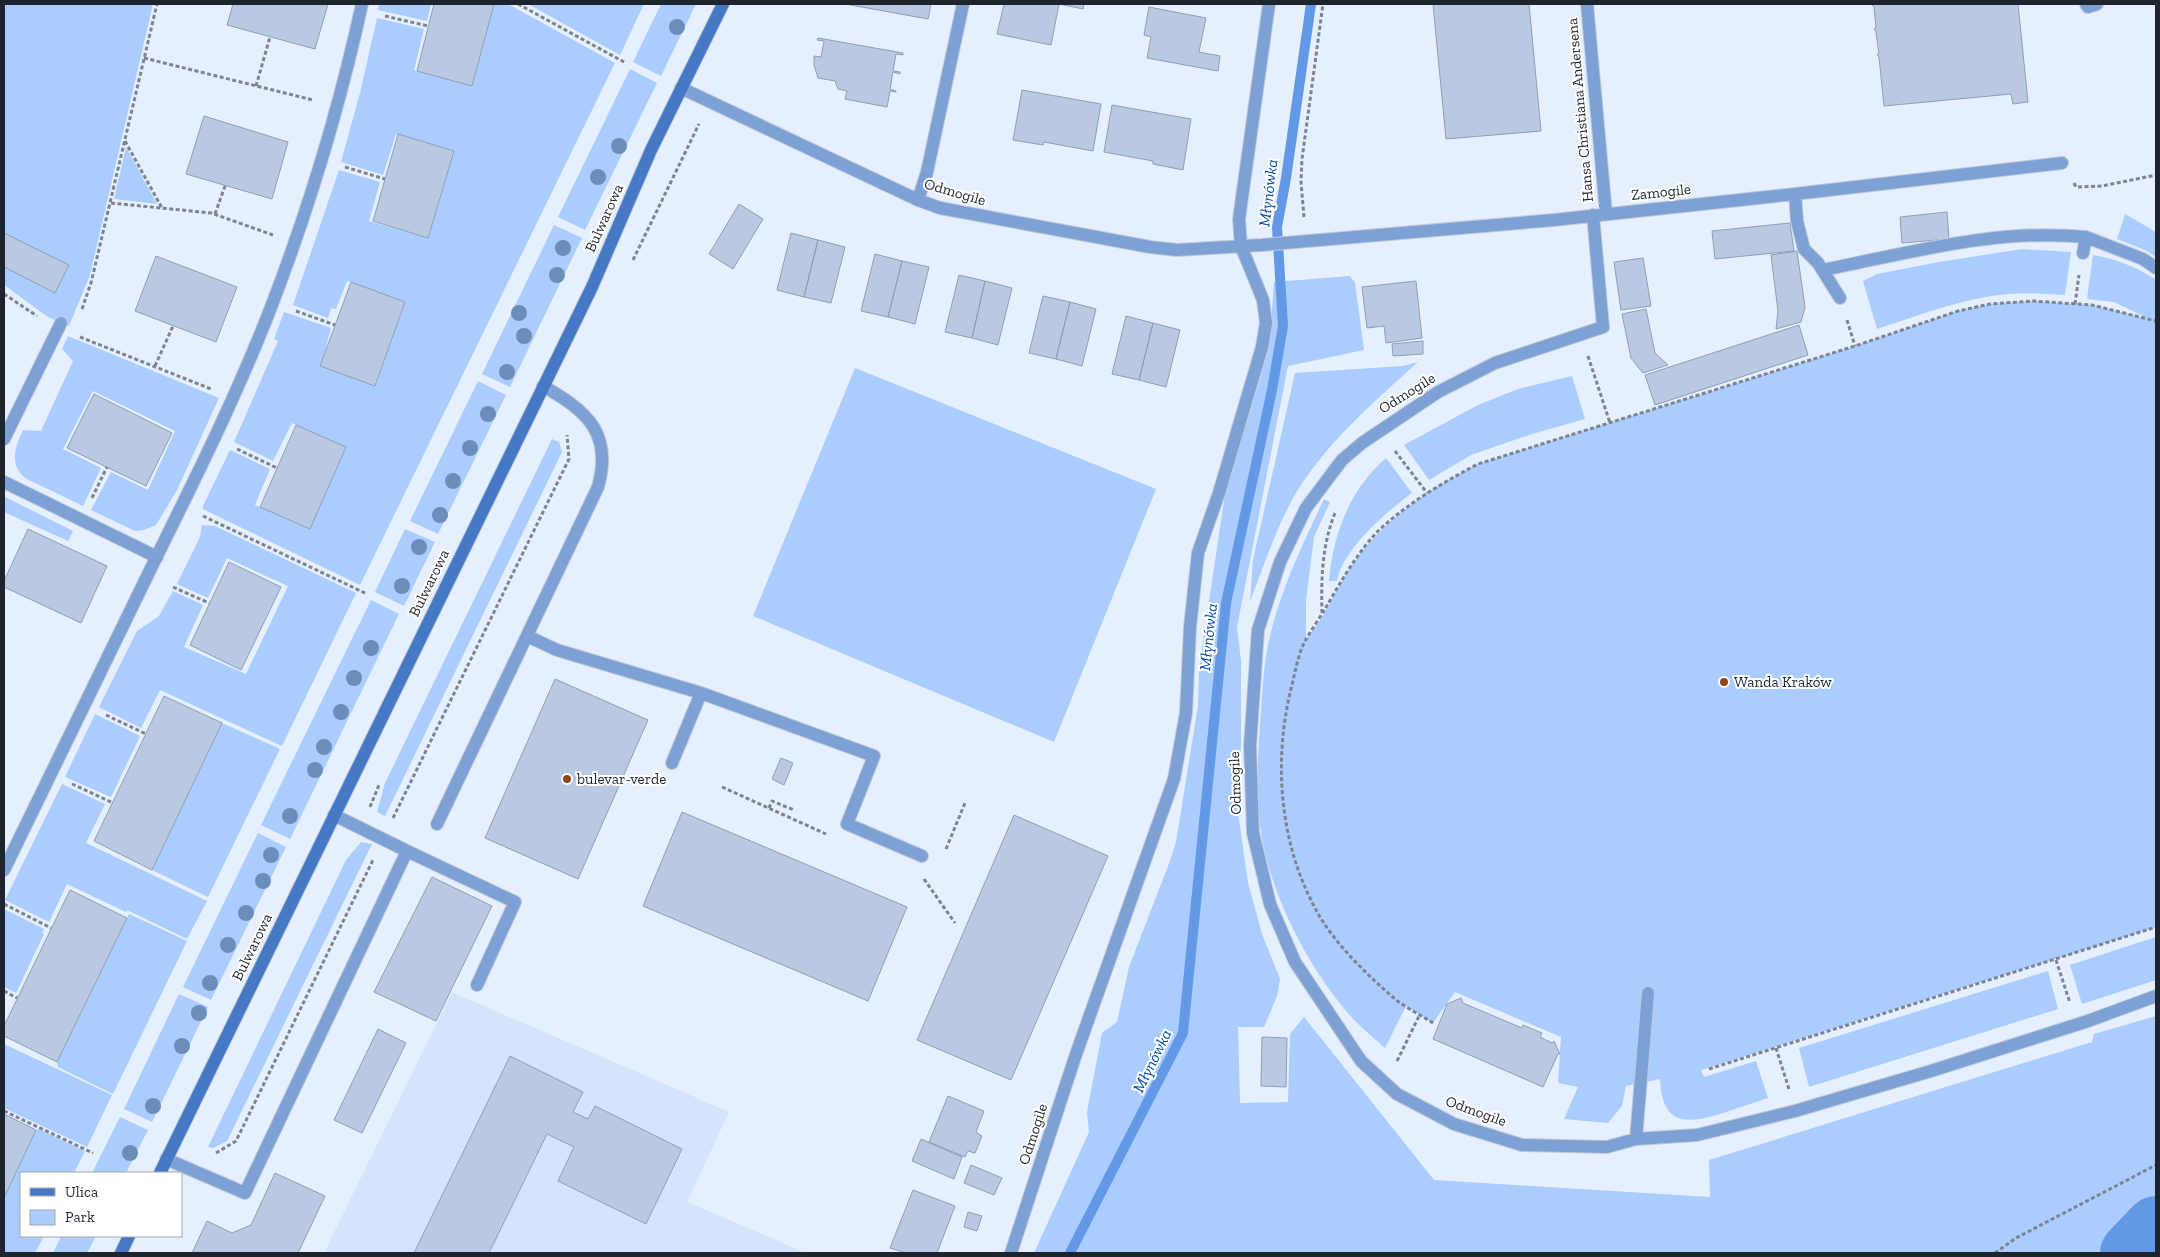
<svg xmlns="http://www.w3.org/2000/svg" width="2160" height="1257" font-family="'Zilla Slab',serif">
<rect width="100%" height="100%" fill="#e5effe"/>
<path fill="#d3e4fc" d="M452,992l277,120 -42,90 119,51h-482z"/>
<path fill="#aaccfe" d="M4,4h149l-63,271 -21,51 -21,-9 -44,-32z
M379,4h52l-4,17 -49,-11z
M494,4h14l107,59 -255,522 -157,-76v-3l27,-56 40,19 -15,36 55,24 35,-82 -53,-24 -19,38 -39,-19 44,-101 -4,-2 10,-27 47,16 -10,38 55,19 29,-83 -58,-21 -11,28 -5,-1 -3,10 -35,-13 46,-135 41,12 -11,39 59,17 26,-87 -58,-17 -13,41 -42,-13 19,-69 17,-75 47,11 -10,41 58,16z
M528,4h116l-24,51z
M661,4h35l-35,72 -28,-14z
M630,69l27,14 -72,147 -27,-13z
M126,147l31,57 -43,-5z
M2125,214l31,18v25l-11,-7 -28,-11z
M554,225l28,13 -72,149 -28,-13z
M2022,249l49,3 -6,43c-19,-1 -38,-3 -57,-1 -45,4 -88,21 -131,35l-14,-48 14,-7 62,-12z
M2093,255c24,4 44,12 63,25v647l-455,143 3,7 52,-16 12,37c-15,5 -30,10 -45,15 -38,12 -61,12 -63,-34l-34,7 -4,20 -14,17 -44,-4 14,-32 -20,-4 3,-46 -106,-45 -22,31 -27,-17 -21,42c-10,-9 -21,-18 -31,-28 -45,-50 -86,-128 -94,-195 -4,-38 -2,-76 1,-114 2,-26 3,-53 10,-79 11,-46 33,-90 53,-133l6,3 -16,35 -8,63v39c18,-20 30,-50 45,-72 32,-48 77,-77 127,-103l377,-118 103,-35 32,-7 43,-3 42,3 17,1 57,14 -35,-17 -27,-3z
M1350,276l5,7 9,67 -76,16 -51,261 4,34v86l-4,58 11,78 14,51 18,45 -3,17 -13,31h-26l2,76 48,-1 2,-68 14,-17 130,163 276,17 -1,-37 383,-118 2,-8 62,-18v237h-1122l55,-121 -2,-20 15,-79 15,-11 12,-55 41,-106 6,-19 22,-136 1,-37 29,-195 21,-58 20,-68 5,-66z
M68,336l151,62 -42,92 -21,35 -12,5 -9,1 -44,-21 20,-38 37,18 27,-59 -82,-40 -30,58 38,19 -18,38 -56,-27c-19,-13 -12,-32 -4,-49l18,1 32,-70 -11,-12z
M1418,362c-46,42 -95,83 -126,138 -16,29 -30,70 -42,102l3,-42 42,-187 108,-7z
M855,368l301,121 -102,253 -301,-126z
M1572,376l13,43 -53,15 -61,21 -42,25 -25,-35 74,-40 40,-16z
M478,381l28,14 -68,139 -28,-13z
M552,439l7,3 3,10 -177,364 -8,-4 8,-29z
M1386,458l26,35c-25,18 -70,57 -75,88h-8c4,-47 21,-92 57,-123z
M5,497l68,34 -5,10 -64,-29z
M202,525l13,1 141,67 -74,153 -122,-56 -19,38 -42,-21 38,-76 22,-15 14,-25 30,14 -19,42 62,27 42,-88 -61,-28 -19,40 -31,-14 23,-47z
M405,529l30,13 -31,64 -29,-14z
M371,600l28,14 -109,225 -29,-14z
M95,714l45,22 -29,61 -46,-20z
M222,723l58,26 -72,148 -56,-27z
M62,784l43,20 -19,39 121,58 -20,38 -60,-29 -1,2 -59,-28 -18,38 -44,-22z
M258,833l28,14 -75,153 -28,-13z
M361,842l11,2 -145,297 -14,7 -5,-1 138,-287z
M4,909l40,20 -2,4 2,1 -28,59 -12,-6z
M129,914l58,27 -74,153 -55,-27 -1,-5z
M2156,937v43l-74,24 -12,-39z
M2048,971l10,38 -249,78 -10,-39z
M179,994l29,13 -56,115 -28,-13z
M4,1044l108,51 -25,52 -83,-39z
M120,1117l28,13 -22,43h-34z
M39,1129l46,22 -11,22h-53v63h23l-9,17h-31v-55l32,-68z
M61,1236h35l-9,17h-34z"/>
<g fill="none" stroke-linecap="round" stroke-linejoin="round">
<path stroke="#6398e7" stroke-width="10" d="M1070,1253l113,-220 43,-430 46,-213 11,-64 -6,-99 9,-49 25,-174"/>
<path stroke="#6398e7" stroke-width="62" d="M2131,1253l25,-26"/>
</g>
<path fill="#b9c9e1" stroke="#8e9eb5" d="M233,4h95l-13,45 -88,-24z
M434,4h60l-22,82 -55,-15z
M845,4h86l-3,15z
M1004,4h80l-1,5 -24,-5 -8,41 -54,-11z
M1433,4h96l12,127 -95,8z
M1873,4h145l10,98 -15,2 -2,-10 -127,12 -5,-49 -2,-2 2,-1 -3,-22 -2,-3 2,-1 -2,-21 -2,-2z
M1149,7l57,11 -7,34 21,4 -2,15 -71,-13 4,-21 -7,-2z
M818,38l85,15v2l-7,-1 -3,17 7,1v2l-7,-2 -3,17 6,2v1l-6,-1 -3,16 -42,-8 2,-8 -9,-2 -3,-8 -17,-3 -4,-13v-9l7,1 3,-16 -7,-1z
M1022,90l79,14 -8,47 -49,-9 -1,3 -30,-5z
M1112,105l79,14 -8,51 -30,-6v-3l-49,-9z
M204,116l84,26 -16,57 -86,-25z
M398,134l56,17 -26,87 -55,-17z
M739,204l24,15 -30,50 -24,-15z
M1947,212l2,27 -47,4 -2,-26z
M1790,223l4,28 -79,8 -3,-28z
M4,233l65,32 -14,28 -51,-26z
M791,233l27,7 -14,57 -27,-7z
M818,240l27,7 -14,56 -27,-6z
M1797,251l8,56 -4,15 -25,7 2,-18 -7,-56z
M875,254l27,7 -14,56 -27,-6z
M156,256l81,31 -21,55 -81,-31z
M1643,258l8,48 -30,4 -7,-48z
M902,261l27,6 -14,57 -27,-7z
M959,275l26,6 -13,57 -27,-6z
M985,281l27,7 -14,57 -26,-7z
M1416,281l6,57 -36,5 -2,-17 -17,2 -5,-41z
M351,282l54,20 -30,84 -55,-20z
M1043,296l27,6 -14,57 -27,-6z
M1070,302l26,7 -14,57 -26,-7z
M1646,309l9,44 13,12 -25,8 -12,-15 -9,-44z
M1126,316l27,7 -14,57 -27,-6z
M1153,323l27,7 -14,57 -27,-7z
M1799,325l9,30 -153,50 -10,-30z
M1423,341v13l-30,2 -1,-12z
M94,394l78,39 -26,53 -79,-38z
M296,425l50,22 -36,82 -50,-22z
M28,529l79,37 -26,57 -77,-36v-6z
M229,562l52,25 -40,83 -51,-25z
M555,679l93,41 -70,159 -93,-41z
M164,696l58,27 -70,147 -58,-29z
M781,758l12,5 -9,22 -12,-6z
M682,812l225,95 -39,94 -225,-95z
M1014,815l94,41 -97,224 -94,-40z
M432,877l60,29 -56,115 -62,-29z
M70,890l57,28 -70,144 -53,-26v-10z
M1461,998l2,5 59,25 1,-3 19,8 -2,4 12,6 2,-2 6,13h-2l-15,33 -110,-48 14,-35z
M378,1029l28,14 -44,90 -28,-13z
M1262,1037l25,1 -1,49 -25,-1z
M510,1056l73,36 -10,20 15,7 7,-13 87,43 -36,75 -88,-43 16,-34 -27,-13 -58,119h-75z
M948,1096l36,15 -8,21 6,4 -7,17 -7,-2 -3,6 -36,-15z
M4,1114l32,16 -32,68z
M921,1139l41,18 -8,22 -42,-18z
M971,1165l31,13 -8,17 -30,-12z
M275,1173l50,23 -27,57h-106l15,-32 25,12 19,-8z
M913,1190l42,16 -18,47h-31l-16,-5z
M968,1212l14,4 -5,15 -13,-4z"/>
<g fill="none" stroke-linecap="round" stroke-linejoin="round">
<defs>
<path id="lane" d="M1587,4l19,210
M2086,4l2,3 9,-3
M1795,194l2,27 7,28 14,14 22,35
M1593,215l10,112 -108,36 -57,29 -76,51 -20,17 -36,48 -26,54 -22,68 -8,116 3,87 17,71 25,58 66,99 36,33 57,30 68,21 85,2 29,-8 12,-146
M1554,220l241,-26 267,-31
M2086,237l57,22 13,9
M1823,270c86,-17 174,-42 263,-33l-3,16
M4,439l57,-116
M527,636l30,14 144,43 173,63 -27,68 75,32
M672,763l29,-70
M334,815l73,36
M437,824l161,-337c15,-54 -11,-76 -55,-101
M1636,1139l61,-4 98,-24 136,-40 157,-50 68,-25
M166,1159l79,34 162,-342 108,51 -38,83"/>
<path id="street" d="M681,88l237,112 22,8 210,39 27,3 85,-5 292,-25
M918,200l9,-28 36,-168
M4,482l153,75
M4,870c50,-103 101,-207 151,-310 42,-85 84,-169 118,-258 37,-97 67,-197 89,-298
M1011,1253l64,-196 99,-278 12,-66 4,-86 8,-74 21,-60 43,-146 4,-24 -3,-23 -22,-54 -2,-27 30,-215"/>
<path id="secondary" d="M160,1173l432,-886 59,-137 72,-146
M121,1253l8,-17"/>
</defs>
<use href="#lane" stroke="#c1cad8" stroke-width="14"/>
<use href="#street" stroke="#c1cad8" stroke-width="14"/>
<use href="#secondary" stroke="#c1cad8" stroke-width="14"/>
<path stroke="#7d8490" stroke-width="3" stroke-dasharray="4 2.5" stroke-linecap="butt" d="M518,4l106,58
M385,16l43,10
M144,58l169,42
M256,86l14,-49
M125,141l37,67
M345,167l40,12
M2074,183l2,4 26,-1 54,-11
M111,203l100,10 62,22
M215,214l10,-28
M1304,217l-3,-35 1,-23 21,-155
M633,260l66,-136
M4,294l33,22
M2075,304l4,-29
M82,309l9,-26 66,-279
M296,311l39,14
M1847,320l8,26
M80,337l131,52
M1588,356l22,67
M155,366l18,-40
M237,449l40,19
M1395,451l32,42
M92,498l15,-31
M203,516l164,78
M173,587l36,16
M1322,613c-1,-34 0,-68 13,-100
M106,715l40,19
M72,784l41,19
M722,787l104,47
M370,807l9,-22
M769,808l3,-7 22,9
M393,818l176,-359 -2,-24
M946,849l19,-46
M924,879l31,44
M4,904l47,24
M2056,960l14,43
M4,991l13,7
M1433,1023c-12,-8 -27,-15 -38,-24 -28,-24 -63,-58 -80,-91 -37,-69 -42,-153 -22,-227 3,-14 6,-28 12,-40 5,-9 14,-22 20,-32 15,-26 32,-56 53,-78 30,-28 64,-48 100,-67l377,-118 103,-35 32,-7 43,-3 59,4 64,16
M1776,1048l13,41
M1397,1061l23,-47
M1709,1069l447,-142
M4,1111l89,42
M216,1153l20,-12 137,-281
M1995,1253l21,-15 140,-73"/>
<use href="#lane" stroke="#7ea1d5" stroke-width="12"/>
<use href="#street" stroke="#7ea1d5" stroke-width="12"/>
<use href="#secondary" stroke="#4679c5" stroke-width="12"/>
</g>
<g fill="#6b8db9">
<circle cx="677" cy="27" r="8"/>
<circle cx="619" cy="146" r="8"/>
<circle cx="598" cy="177" r="8"/>
<circle cx="563" cy="248" r="8"/>
<circle cx="557" cy="275" r="8"/>
<circle cx="519" cy="313" r="8"/>
<circle cx="524" cy="336" r="8"/>
<circle cx="507" cy="372" r="8"/>
<circle cx="488" cy="414" r="8"/>
<circle cx="470" cy="448" r="8"/>
<circle cx="453" cy="481" r="8"/>
<circle cx="440" cy="515" r="8"/>
<circle cx="419" cy="547" r="8"/>
<circle cx="402" cy="586" r="8"/>
<circle cx="371" cy="648" r="8"/>
<circle cx="354" cy="678" r="8"/>
<circle cx="341" cy="712" r="8"/>
<circle cx="324" cy="747" r="8"/>
<circle cx="315" cy="770" r="8"/>
<circle cx="290" cy="816" r="8"/>
<circle cx="271" cy="855" r="8"/>
<circle cx="263" cy="881" r="8"/>
<circle cx="246" cy="913" r="8"/>
<circle cx="228" cy="945" r="8"/>
<circle cx="210" cy="983" r="8"/>
<circle cx="199" cy="1013" r="8"/>
<circle cx="182" cy="1046" r="8"/>
<circle cx="153" cy="1106" r="8"/>
<circle cx="130" cy="1153" r="8"/>
</g>
<g fill="#8d471f" stroke="#fff" stroke-width="2">
<circle cx="1724" cy="682" r="5"/>
<circle cx="567" cy="779" r="5"/>
</g>
<g text-anchor="middle" dominant-baseline="central" stroke-width="4" stroke-linejoin="round" paint-order="stroke">
<g font-size="15" fill="#1e242d" stroke="#fff">
<text transform="translate(1580 110) rotate(-95)">Hansa Christiana Andersena</text>
<text transform="translate(955 192) rotate(16)">Odmogile</text>
<text transform="translate(1661 192) rotate(-6)">Zamogile</text>
<text transform="translate(604 218) rotate(-66)">Bulwarowa</text>
<text transform="translate(1407 393) rotate(-32)">Odmogile</text>
<text transform="translate(429 583) rotate(-64)">Bulwarowa</text>
<text transform="translate(1235 783) rotate(-92)">Odmogile</text>
<text transform="translate(252 947) rotate(-64)">Bulwarowa</text>
<text transform="translate(1476 1111) rotate(20)">Odmogile</text>
<text transform="translate(1033 1134) rotate(-72)">Odmogile</text>
</g>
<g font-size="15" fill="#1e242d" stroke="#fff" text-anchor="start">
<text x="1734" y="682">Wanda Kraków</text>
<text x="577" y="779">bulevar-verde</text>
</g>
<g font-size="16" font-style="italic" fill="#004ba5" stroke="#fff">
<text transform="translate(1268 193) rotate(-83)">Młynówka</text>
<text transform="translate(1208 637) rotate(-84)">Młynówka</text>
<text transform="translate(1152 1061) rotate(-64)">Młynówka</text>
</g>
</g>
<rect width="2160" height="1257" fill="none" stroke="#1e242d" stroke-width="10"/>
<rect x="20" y="1172" width="162" height="65" fill="#ffffff" stroke="#a5a7ab"/>
<rect x="30" y="1188" width="25" height="8" fill="#4679c5" stroke="#a5a7ab"/>
<text x="65" y="1197" font-size="15" fill="#1e242d">Ulica</text>
<rect x="30" y="1210" width="25" height="15" fill="#aaccfe" stroke="#a5a7ab"/>
<text x="65" y="1222" font-size="15" fill="#1e242d">Park</text>
</svg>
